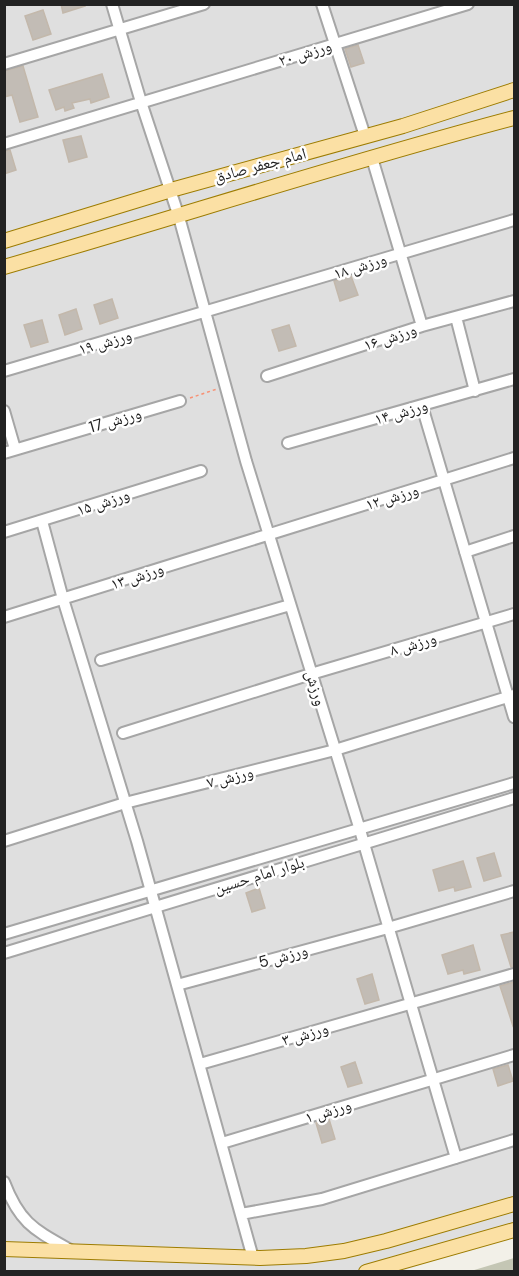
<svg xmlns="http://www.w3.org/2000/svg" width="519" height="1276" font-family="'DM Sans','Noto Naskh Arabic',sans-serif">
<rect width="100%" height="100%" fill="#f2f0e8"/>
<path fill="#dfdfdf" d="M5,5h509v1230l-113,36 -396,1z"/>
<path fill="#c4c6b4" d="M514,1258v13h-43z"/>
<path fill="#c2bcb5" stroke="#c3b8ab" stroke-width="1.5" d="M61,4h23l1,2 -22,7z
M43,10l8,24 -18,6 -8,-24z
M358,45l6,18 -13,4 -6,-18z
M23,66l15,51 -18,5 -8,-27 -8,2v-26z
M102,74l7,23 -18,6 -1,-4 -18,4 2,5 -9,3 -1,-4 -8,3 -7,-20z
M81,136l6,21 -18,5 -6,-22z
M10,150l6,20 -12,4v-23z
M351,276l7,19 -18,6 -6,-20z
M112,299l6,19 -18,6 -6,-19z
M76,309l6,20 -17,6 -6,-20z
M42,320l6,22 -17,5 -7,-22z
M289,325l7,21 -17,5 -7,-21z
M494,853l7,23 -17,5 -7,-23z
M463,861l8,26 -16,4 -1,-4 -15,4 -6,-21z
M259,888l6,20 -13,4 -6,-19z
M514,932v35h-3l-10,-32z
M473,945l7,25 -16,4 -1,-4 -15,4 -6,-19z
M372,974l7,26 -14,4 -8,-25z
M514,982v43l-1,1 -13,-40z
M355,1062l7,21 -14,4 -7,-20z
M508,1065l5,16 -15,5 -5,-17z
M329,1119l6,20 -13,4 -6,-20z"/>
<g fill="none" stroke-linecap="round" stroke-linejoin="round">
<defs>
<path id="minor" d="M112,4l29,98 38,115 67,244 114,369 96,328
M322,4l43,132
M4,64l200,-60
M4,144l464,-140
M372,158l50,168
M456,317l19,74
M4,371c171,-49 340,-101 510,-151
M267,376l155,-50 92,-25
M422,406l92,311
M4,411l11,38
M288,443l226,-64
M4,453l176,-52
M42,521l21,78 74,242 116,417
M4,532l197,-61
M465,552l49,-16
M4,617l510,-159
M101,660l189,-55
M123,733l188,-59 203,-60
M4,841l121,-38 210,-53 179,-55
M4,934l510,-151
M4,953l510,-155
M177,985l211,-57 126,-37
M200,1064l314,-90
M222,1143l292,-88
M4,1182c16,42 31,48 68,69
M241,1214l81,-15 192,-59"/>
<path id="major" d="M4,241l167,-51 232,-64 111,-36
M4,267c171,-49 339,-104 510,-149
M4,1249l256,9 46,-2 38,-5 42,-10 128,-37
M366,1272l148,-42"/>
</defs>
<use href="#minor" stroke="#a6a6a6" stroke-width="14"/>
<use href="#major" stroke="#9d7c02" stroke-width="16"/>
<path stroke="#f89073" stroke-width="1.5" stroke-dasharray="3 3" stroke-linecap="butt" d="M190,398l27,-9"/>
<use href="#minor" stroke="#fff" stroke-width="10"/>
<use href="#major" stroke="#fbe0a4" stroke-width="14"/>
</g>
<g text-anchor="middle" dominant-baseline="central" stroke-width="5" stroke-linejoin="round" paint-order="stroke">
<g font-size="16" fill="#222" stroke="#fff">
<text transform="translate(305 53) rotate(-17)">ورزش ۲۰</text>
<text transform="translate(260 165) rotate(-15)">امام جعفر صادق</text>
<text transform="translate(360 266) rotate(-17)">ورزش ۱۸</text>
<text transform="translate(390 337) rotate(-18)">ورزش ۱۶</text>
<text transform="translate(105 342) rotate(-16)">ورزش ۱۹</text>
<text transform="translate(401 412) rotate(-16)">ورزش ۱۴</text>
<text transform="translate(115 420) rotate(-16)">ورزش 17</text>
<text transform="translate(392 497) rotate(-17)">ورزش ۱۲</text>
<text transform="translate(103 502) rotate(-18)">ورزش ۱۵</text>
<text transform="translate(137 576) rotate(-18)">ورزش ۱۳</text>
<text transform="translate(413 644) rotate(-16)">ورزش ۸</text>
<text transform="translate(316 688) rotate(73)">ورزش</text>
<text transform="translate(230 777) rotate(-14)">ورزش ۷</text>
<text transform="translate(259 875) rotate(-17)">بلوار امام حسین</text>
<text transform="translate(283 956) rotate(-15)">ورزش 5</text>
<text transform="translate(305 1034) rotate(-16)">ورزش ۳</text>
<text transform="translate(328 1111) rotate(-17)">ورزش ۱</text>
</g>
</g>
<rect width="519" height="1276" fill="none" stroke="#222222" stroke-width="12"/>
</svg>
